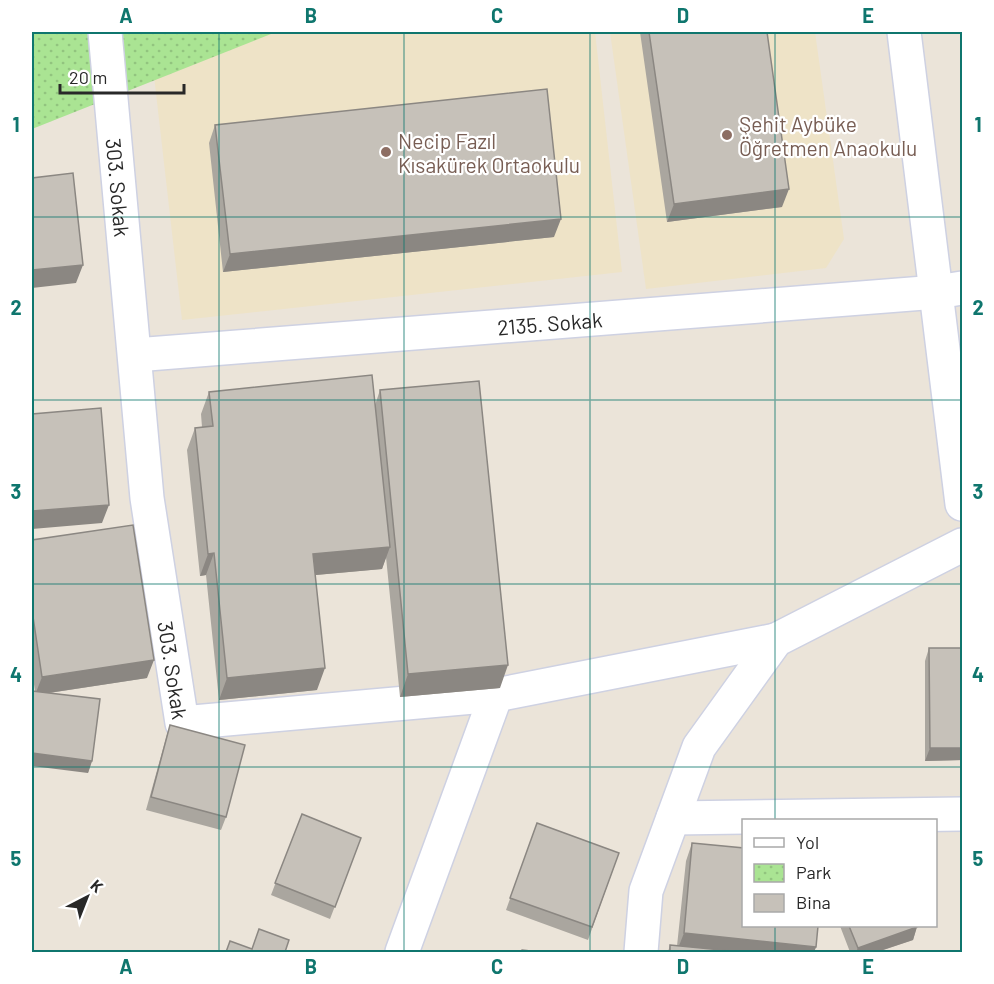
<svg xmlns="http://www.w3.org/2000/svg" width="994" height="984" font-family="Barlow,sans-serif">
<defs>
<pattern id="park-dots" width="8" height="8" patternUnits="userSpaceOnUse" patternTransform="scale(1.5)"><rect width="8" height="8" fill="#aae493"/><path d="M2 2h.1M6 6h.1" fill="none" stroke="#92c47f" stroke-width="1.8" stroke-linecap="round"/></pattern>
</defs>
<rect width="100%" height="100%" fill="#ebe4d9"/>
<path fill="#eee3c7" d="M149,32h446l27,240 -440,48z
M610,32h205l29,207 -18,29 -180,21z"/>
<path fill="url(#park-dots)" d="M32,32h244l-244,97z"/>
<g fill="none" stroke-linecap="round" stroke-linejoin="round">
<defs>
<g id="minor">
<path id="s1" d="M105,32l42,466 35,225 314,-28 280,-55"/>
<path d="M904,32l58,472"/>
<path id="s2" d="M135,355l802,-63 25,-4"/>
<path d="M673,818l289,-4"/>
<path d="M402,952l94,-257"/>
<path d="M641,952l5,-61 53,-144 77,-107 186,-95"/>
</g>
</defs>
<use href="#minor" stroke="#ced1e2" stroke-width="36"/>
<use href="#minor" stroke="#fff" stroke-width="33"/>
</g>
<path fill="#aaa69f" d="M640,32h127l15,175 -115,15z
M215,125l339,112 -331,35 -14,-129z
M380,390l120,298 -100,9 -14,-140 -4,12 -67,6 2,115 -98,10 -13,-125 -6,1 -13,-126 8,-22 7,-1 -1,-13 8,-22 166,13z
M32,540l115,138 -98,15 43,68 -4,12 -53,-82 -3,-20z
M929,648l34,112 -38,1v-100z
M170,725l56,92 -5,13 -75,-20 20,-72z
M302,814l59,24 -31,81 -59,-24z
M537,823l82,30 -31,87 -82,-30z
M692,843l124,104 -2,5h-146l2,-7 7,1 9,-85z
M840,926h77l-4,14 -36,12h-27z"/>
<path fill="#8b8782" d="M789,189l-7,18 -115,15 7,-18z
M561,219l-7,18 -331,35 7,-18z
M83,265l-7,18 -44,5v-18z
M109,505l-7,18 -70,6v-18z
M390,547l-8,22 -77,7 8,-22z
M214,553l-8,22 -6,1 8,-22z
M154,660l-7,18 -112,17 7,-18z
M508,665l-8,23 -100,9 8,-23z
M325,668l-8,22 -98,10 8,-22z
M930,748h33v12l-38,1z
M32,753l60,8 -4,12 -56,-7z
M917,927l-4,13 -36,12h-21l2,-4z
M684,933l132,14 -2,5h-125l-12,-1z"/>
<path fill="#c6c1b9" stroke="#8b8782" stroke-width="1.5" d="M649,32h118l22,157 -115,15z
M547,89l14,130 -331,35 -15,-129z
M73,173l10,92 -51,5v-92z
M372,375l18,172 -77,7 12,114 -98,10 -13,-125 -6,1 -13,-126 18,-2 -4,-34z
M479,381l29,284 -100,9 -28,-284z
M101,408l8,97 -77,6v-97z
M133,525l21,135 -112,17 -10,-67v-70z
M929,648h34v100h-33z
M32,691l68,8 -8,62 -60,-8z
M170,725l75,20 -19,72 -75,-20z
M302,814l59,24 -26,69 -60,-24z
M537,823l82,30 -27,74 -82,-29z
M692,843l52,5v78h74l-2,21 -132,-14z
M849,926h68v1l-59,21z
M259,929l30,11 -4,12h-59l4,-11 22,8z
M670,945l72,7h-72z
M522,950l18,2h-19z"/>
<path fill="none" stroke="#0f766e" stroke-width="1.5" stroke-opacity="0.55" d="M219,32v920M404,32v920M590,32v920M775,32v788M32,217h930M32,400h930M32,584h930M32,767h930M775,926v26"/>
<g fill="#8d6e63" stroke="#fff" stroke-width="2">
<circle cx="727" cy="135" r="6"/>
<circle cx="386" cy="152" r="6"/>
</g>
<g text-anchor="middle" dominant-baseline="central" stroke-width="4.5" stroke-linejoin="round" paint-order="stroke">
<g font-size="21" fill="#785e54" stroke="#fff" text-anchor="start">
<text x="739" y="123">Şehit Aybüke<tspan x="739" dy="24">Öğretmen Anaokulu</tspan></text>
<text x="398" y="140">Necip Fazıl<tspan x="398" dy="24">Kısakürek Ortaokulu</tspan></text>
</g>
<g font-size="21" fill="#282828" stroke="#fff">
<text stroke="none"><textPath href="#s1" startOffset="156">303. Sokak</textPath></text>
<text stroke="none"><textPath href="#s2" startOffset="416">2135. Sokak</textPath></text>
<text stroke="none"><textPath href="#s1" startOffset="642">303. Sokak</textPath></text>
</g>
</g>
<rect width="994" height="984" fill="none" stroke="#ffffff" stroke-width="66"/>
<rect x="742" y="819" width="195" height="108" fill="#ffffff" stroke="#a9a9a9" stroke-width="1.5"/>
<rect x="754" y="838" width="30" height="9" fill="#ffffff" stroke="#a9a9a9" stroke-width="1.5"/>
<text x="796" y="849" font-size="18" fill="#282828">Yol</text>
<rect x="754" y="864" width="30" height="18" fill="url(#park-dots)" stroke="#a9a9a9" stroke-width="1.5"/>
<text x="796" y="879" font-size="18" fill="#282828">Park</text>
<rect x="754" y="894" width="30" height="18" fill="#c6c1b9" stroke="#a9a9a9" stroke-width="1.5"/>
<text x="796" y="909" font-size="18" fill="#282828">Bina</text>
<g transform="translate(87 897) rotate(42)" stroke="#ffffff" stroke-width="4.5" paint-order="stroke">
<path d="M0-4.5L10 22L0 15L-10 22Z" fill="#282828"/>
<text y="-9" font-size="16" font-weight="bold" text-anchor="middle" fill="#282828">K</text>
</g>
<path d="M60 84v9h124v-9" fill="none" stroke="#282828" stroke-width="3"/>
<text x="69" y="84" font-size="18" fill="#282828" stroke="#ffffff" stroke-width="4.5" paint-order="stroke">20 m</text>
<rect x="33" y="33" width="928" height="918" fill="none" stroke="#0f766e" stroke-width="2"/>
<g font-size="20" text-anchor="middle" font-weight="bold" fill="#0f766e">
<text x="126" y="23">A</text>
<text x="311" y="23">B</text>
<text x="497" y="23">C</text>
<text x="683" y="23">D</text>
<text x="868" y="23">E</text>
<text x="16" y="132">1</text>
<text x="978" y="132">1</text>
<text x="16" y="315">2</text>
<text x="978" y="315">2</text>
<text x="16" y="499">3</text>
<text x="978" y="499">3</text>
<text x="16" y="682">4</text>
<text x="978" y="682">4</text>
<text x="16" y="866">5</text>
<text x="978" y="866">5</text>
<text x="126" y="974">A</text>
<text x="311" y="974">B</text>
<text x="497" y="974">C</text>
<text x="683" y="974">D</text>
<text x="868" y="974">E</text>
</g>
</svg>
